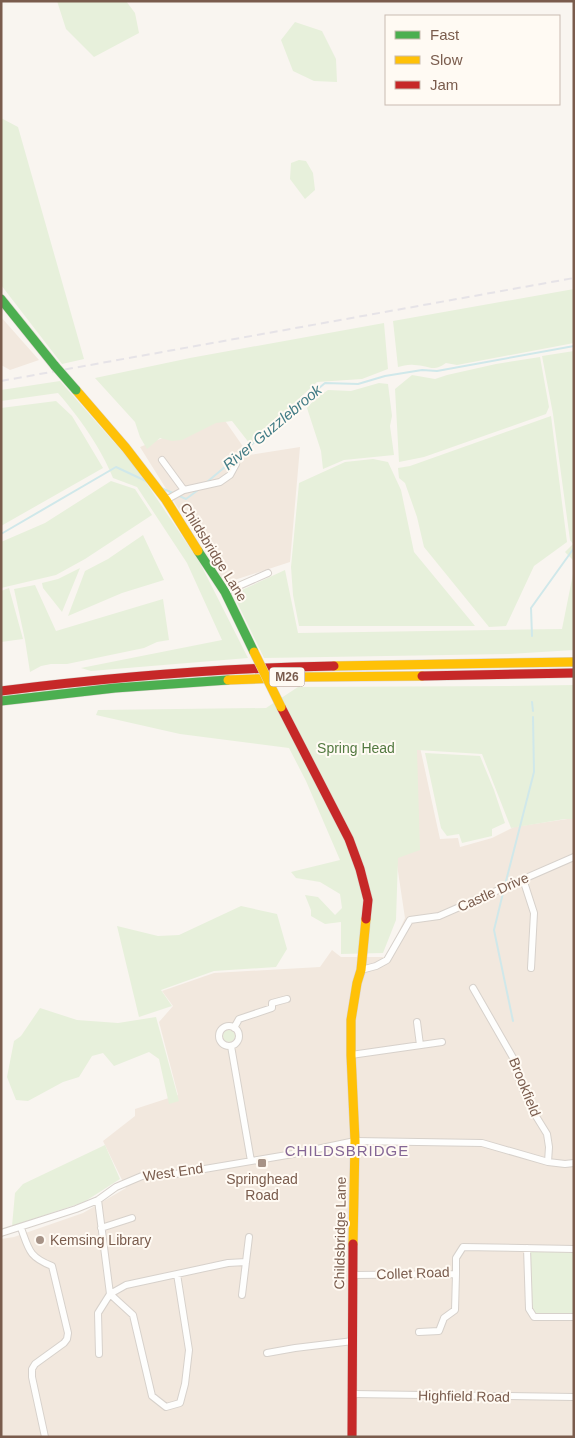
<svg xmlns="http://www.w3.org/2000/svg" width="575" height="1438" font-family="Arial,sans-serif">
<rect width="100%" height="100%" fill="#f9f5f0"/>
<path fill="#f2e8de" d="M1,317l38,43 -29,10 -9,-5z
M221,415l28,40 51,-8 -10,115 -65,21 -85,-136z
M379,745l41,2 20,92 18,-1 2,9 32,-9 22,-11 60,-9v619h-573v-198l13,-2 69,-24 43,-25 -23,-47 32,-25v-7l43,-14 -19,-73 14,-16 -11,-15 52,-18 106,-6 12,-17 9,7h46l18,-39z"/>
<path fill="#e7f0db" d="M57,1h69l9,12 4,20 -45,24 -28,-28z
M295,22l27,9 14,28 1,23 -23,-1 -21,-10 -12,-31z
M1,118l17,9 66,232 -22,5 -61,-79z
M299,160l7,1 7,12 2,17 -10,9 -15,-20 1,-16z
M574,289v54l-117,22 -11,-2c-14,10 -17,2 -32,2 -5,-1 -11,1 -16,2l-5,-46z
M384,323l4,46 -26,10 -45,3 -67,62 -18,-23 -16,2 -34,17 -10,1 -12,-3 -13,11 -7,-12 -5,-15 -40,-44 95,-20z
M574,351v210l-9,-9 8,-8 -3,-4 -17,-126 -11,-58z
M540,357l9,50 -3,7 -122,43 -25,5 -4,-73 17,-14 23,4 12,-4 49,-11z
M60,381l75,85 65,97 48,95 -157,13 -10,-3 141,-28 -35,-77 -50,-76 -24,-9c-12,-30 -34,-61 -55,-85l-57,8v-11z
M379,383l9,1 4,32 -2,10 4,29 -50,5 -21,9 -2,-18 -14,-43 8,-9 13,-9 23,1z
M56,401l16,15 31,52 -102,58v-118z
M551,416l16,126 -33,24 -28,60 -17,1 -65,-80 -7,-30 -12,-34 -6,-5 -1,-10 12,-2z
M373,459l15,3 13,28 13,62 61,74h-176l-6,-31 -2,-28 8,-84 46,-21z
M111,481l24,8 17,26 -67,44 -29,16 -55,13v-46l44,-19z
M143,535l21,45 -42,13 -54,23 17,-45 23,-12z
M80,568l-18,44 -19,-24 -1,-5 16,-4z
M574,569v81l-65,4 -245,4 -31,-64 52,-24 13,63 264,-4z
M35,585l21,46 107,-32 6,41 -12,2 -13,6 -77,16h-16l-10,2 -11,6 -5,-32 -11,-51z
M9,588l14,51 -22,3v-51z
M574,685v134h-9l-54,9 -29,-74 -65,-4 3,100 -22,8 -2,62 -13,33 -42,1v-32l-16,2 -14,-8v-6l-6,-15 13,2 17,18 7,-7 -2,-14 -20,-12 -24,-4 -5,-6 49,-12 -34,-79 -17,-33 -109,-14 -84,-19 2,-5 168,-2 32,-21 209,-1z
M425,753l55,3 14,34 11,33 -13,6v7l-30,7 -3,-9 -12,2 -6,-8z
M241,906l36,8 10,35 -11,18 -62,4 -53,19 11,16 -33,11 -22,-91 41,10 21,-1z
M40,1008l37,12 41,3 38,-6 23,84 -10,3 -10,-45 -10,-7 -35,14 -11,-13 -11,3 -13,21 -16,5 -35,19 -12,-1 -9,-23 7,-36 7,-5z
M223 1036a6 6 0 1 1 12 0a6 6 0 1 1-12 0Z
M105,1145l15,34 -36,23 -72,24 3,-33 8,-9z
M530,1250l44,1v64h-39l-4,-7z"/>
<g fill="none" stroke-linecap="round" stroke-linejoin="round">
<path stroke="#d0e8ea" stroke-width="2" d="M207,482l118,-99 33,1 27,-8 37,-6 15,1 137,-25
M161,488l12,5
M177,495l9,4 12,-9
M1,534l115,-67 32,15
M532,636l-1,-28 43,-60
M532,702l1,9
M506,881l28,-109 -1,-55
M503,893l-9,37 19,91"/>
<defs>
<path id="street" d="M162,460l22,30
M166,500l18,-10 36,-8 10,-7 6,-11
M225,592l43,-19
M523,879l11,34 -3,55
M361,970l15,-4 11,-6 23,-40 29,-4 135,-59
M473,988l43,75 3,15 6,17 9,18 13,21 2,13 -1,15
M417,1022l3,23
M219 1036a10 10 0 1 1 20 0a10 10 0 1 1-20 0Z
M234,1028l5,-9 33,-11v-5l15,-4
M231,1046l20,115
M351,1055l91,-13
M98,1200l12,94 16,-9 102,-22 18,-1
M21,1228c8,22 8,29 31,38l16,67 -1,6 -3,4 -29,21 -3,5v8l13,60
M101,1228l31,-10
M1,1233l75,-24 22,-9 18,-13 26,-11 33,-2 118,-20 62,-13 127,2 66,19 17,2 9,-1
M527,1248l2,61 5,8h40
M353,1275l103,-1v-16l7,-11 111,2
M242,1295l7,-58
M419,1332l20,-1 5,-13 11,-8 1,-36
M267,1353l28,-5 58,-7
M99,1354l-1,-41 12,-19 23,21 19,81 14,11 14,-4 5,-19 4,-34 -12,-76
M353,1394l221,3"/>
<path id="fast" d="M1,299l54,67
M198,551l27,41 29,60
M1,701l114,-13 113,-8"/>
<path id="slow" d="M76,390l50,58 40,52 32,51
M334,666l240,-4
M228,680l76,-3 118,-1
M353,1244l2,-103 -4,-86v-35l6,-37 4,-13 5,-51"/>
<path id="jam" d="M422,676l152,-3
M1,691c111,-14 221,-23 333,-25
M281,707l68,132 11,30 8,31 -2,19
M352,1437l1,-193"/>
</defs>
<use href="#street" stroke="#d7d1cb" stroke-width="8"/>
<use href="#fast" stroke="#d9d2cb" stroke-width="10"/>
<use href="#slow" stroke="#d9d2cb" stroke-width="10"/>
<use href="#jam" stroke="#d9d2cb" stroke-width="10"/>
<use href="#street" stroke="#fefefd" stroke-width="6"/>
<use href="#fast" stroke="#4caf50" stroke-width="9"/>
<use href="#slow" stroke="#ffc107" stroke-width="9"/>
<use href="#jam" stroke="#c62828" stroke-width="9"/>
<path stroke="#e6e3e7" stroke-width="2" stroke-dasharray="8 5" stroke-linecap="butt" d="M1,381l573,-103"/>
<defs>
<path id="fast-bridge" d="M55,366l21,24"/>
<path id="slow-bridge" d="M254,652l27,55"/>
</defs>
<use href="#fast-bridge" stroke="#d9d2cb" stroke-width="10" stroke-linecap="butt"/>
<use href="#slow-bridge" stroke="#d9d2cb" stroke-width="10" stroke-linecap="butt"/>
<use href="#fast-bridge" stroke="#4caf50" stroke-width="9"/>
<use href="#slow-bridge" stroke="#ffc107" stroke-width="9"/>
</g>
<g fill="#a69286" stroke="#fffaf3" stroke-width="2">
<rect x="257" y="1158" width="10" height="10" rx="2.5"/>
<circle cx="40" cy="1240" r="5"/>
</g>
<g text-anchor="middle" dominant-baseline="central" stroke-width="4" stroke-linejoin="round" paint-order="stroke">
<rect fill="#fffaf3" stroke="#a28b7f" stroke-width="1" x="269.5" y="667.5" width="35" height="19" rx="4"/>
<g font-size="12" font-weight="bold" fill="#7a5c4d">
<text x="287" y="677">M26</text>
</g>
<g font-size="14" fill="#7a5c4d" stroke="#fffaf3">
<text transform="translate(214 552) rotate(58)">Childsbridge Lane</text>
<text transform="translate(493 892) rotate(-24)">Castle Drive</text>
<text transform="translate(525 1087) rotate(68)">Brookfield</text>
<text transform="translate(173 1172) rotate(-8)">West End</text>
<text transform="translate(340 1233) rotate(-89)">Childsbridge Lane</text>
<text transform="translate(413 1273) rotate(-2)">Collet Road</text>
<text transform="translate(464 1396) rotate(1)">Highfield Road</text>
</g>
<g font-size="14" fill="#537a41" stroke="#fffaf3">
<text x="356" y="748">Spring Head</text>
</g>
<g font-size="14" fill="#7a5c4d" stroke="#fffaf3">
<text x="262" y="1179">Springhead<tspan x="262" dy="16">Road</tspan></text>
<text x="50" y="1240" text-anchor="start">Kemsing Library</text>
</g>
<g font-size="15" font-style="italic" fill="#437c86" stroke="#fffaf3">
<text transform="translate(272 427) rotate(-40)">River Guzzlebrook</text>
</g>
<g font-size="15" letter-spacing="1" fill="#846695" stroke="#fffaf3">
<text x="347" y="1150">CHILDSBRIDGE</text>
</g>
</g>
<rect width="575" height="1438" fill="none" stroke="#7a5c4d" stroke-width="5"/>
<rect x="385" y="15" width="175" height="90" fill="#fffaf3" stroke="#cabbb1"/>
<rect x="395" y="31" width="25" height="8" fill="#4caf50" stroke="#cabbb1"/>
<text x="430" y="40" font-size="15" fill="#7a5c4d">Fast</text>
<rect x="395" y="56" width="25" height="8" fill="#ffc107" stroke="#cabbb1"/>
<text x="430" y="65" font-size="15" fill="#7a5c4d">Slow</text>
<rect x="395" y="81" width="25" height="8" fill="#c62828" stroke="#cabbb1"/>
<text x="430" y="90" font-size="15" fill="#7a5c4d">Jam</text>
</svg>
